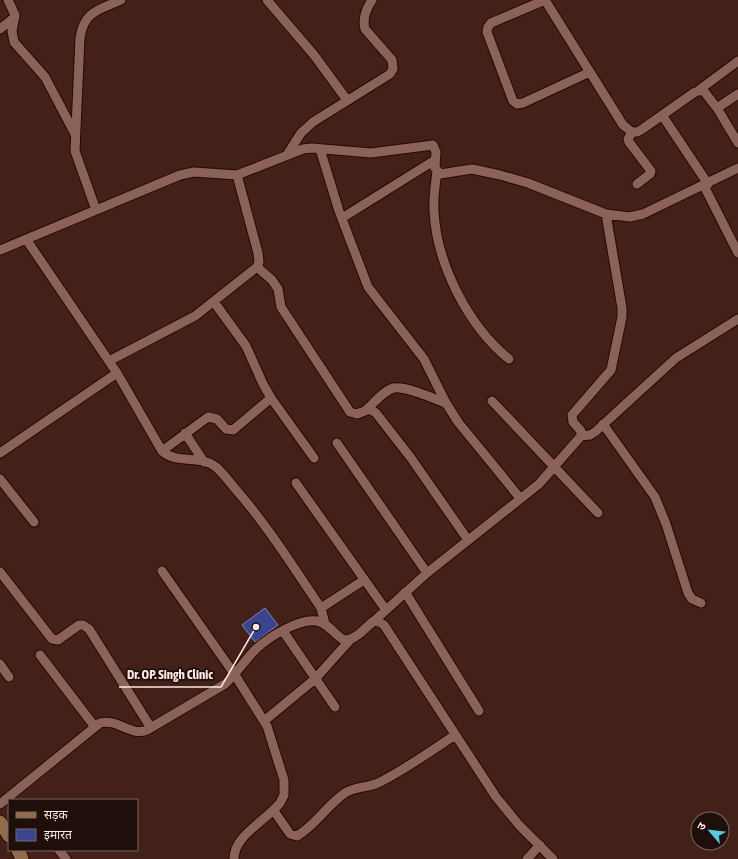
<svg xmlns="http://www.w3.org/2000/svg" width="738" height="859" font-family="'Asap Condensed','Noto Sans Devanagari',sans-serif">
<rect width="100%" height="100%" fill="#432018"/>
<path fill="#3b4491" stroke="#7f88ac" d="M265,608l13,17 -23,17 -13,-17z"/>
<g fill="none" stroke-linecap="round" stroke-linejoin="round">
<defs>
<path id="street" d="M8,0l7,15 -3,16 2,11 31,35 30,57
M267,0l47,55 33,45
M545,0l78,125 9,7h5l4,-2 54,-38 8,-2 14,18 21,35
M545,0l-54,23 -3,4 -1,5 26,69 4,3 6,-1 67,-31
M0,29l15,-12
M699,90l39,-29
M717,108l21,-14
M662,115l46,69
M632,132l-4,7 1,3 22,29 -1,3 -13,10
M320,149l19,62 29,76 56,72 22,44 12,19 62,76
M287,155l14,-22 12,-11 77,-48 3,-5 -1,-9 -27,-31c-3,-11 1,-20 7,-29
M437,172c-2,13 -4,26 -3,40 3,52 34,114 75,147
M704,186l34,67
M96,210l-21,-59 5,-113c4,-27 19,-28 41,-38
M342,218l93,-58
M26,239l91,134 45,78c15,14 39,3 54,16 8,7 15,17 22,25 31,36 56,76 83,116l4,16
M0,250l180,-75 14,-3 43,3 66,-26 9,-1 59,5 62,-8 3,7 -1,16 5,6 32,-5 28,6 28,8 78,31 24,3 13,-3 95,-46
M257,267l15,13 6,9 3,18 69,105 7,2 13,-5 6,4 35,45 57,82
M214,302l32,44 17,38 8,14 43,60
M109,361l86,-45 62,-49 2,-5 -1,-9 -21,-78
M492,401l106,112
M367,409c7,-6 17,-19 27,-21 13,-2 40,11 52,15
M603,424l52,73 11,27 22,69 4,6 9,4
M185,433l19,29
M581,436l9,-1 5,-3 81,-74 62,-39
M337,443l90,130
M162,451l46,-34 9,2 9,10 7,1 38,-32
M0,453l117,-80
M0,479l34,43
M296,483l90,127
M162,571l73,104 32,51 17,54v15l-4,8c-13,17 -46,32 -46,56
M0,572l52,67 6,1 21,-15h4l6,4 62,99
M405,592l74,119
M321,608l43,-28
M374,621l53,-48 112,-89 42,-48v-5l-8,-9 -1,-7 39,-45 11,-53v-9l-16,-94
M283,631l52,76
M40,655l55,72
M0,664l9,13
M264,721l51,-42 35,-39
M0,804l100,-81c18,-5 30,14 47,7l78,-46c12,-11 20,-24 31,-35 13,-12 43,-31 61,-28 11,2 18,14 27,19 13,0 20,-12 30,-19l5,1 5,3 112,172 23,28 34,34
M274,811l16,23 7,2c19,-11 30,-31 48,-43 11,-7 24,-5 35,-11 26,-13 51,-31 75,-47
M59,850l7,9
M527,859l13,-14"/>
<path id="secondary" d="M0,822l9,14
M18,850l4,9"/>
</defs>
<use href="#street" stroke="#280803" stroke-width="11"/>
<use href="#secondary" stroke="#280803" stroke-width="15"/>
<use href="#street" stroke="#8b6258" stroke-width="9"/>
<use href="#secondary" stroke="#906c49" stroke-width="13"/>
</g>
<path fill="none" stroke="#fde9e4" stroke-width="1.5" d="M256 627L221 687H119"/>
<circle fill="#fde9e4" stroke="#1f0f0b" stroke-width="1.5" cx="256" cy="627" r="4"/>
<g font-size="13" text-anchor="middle" font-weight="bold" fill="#fde9e4" stroke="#1f0f0b" stroke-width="3.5" stroke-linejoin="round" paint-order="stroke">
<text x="170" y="679">Dr. OP. Singh Clinic</text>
</g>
<rect x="8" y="799" width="130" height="52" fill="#1f0f0b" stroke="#786662"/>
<rect x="16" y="812" width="20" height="6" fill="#906c49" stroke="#786662"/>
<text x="44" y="819" font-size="12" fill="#fde9e4">सड़क</text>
<rect x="16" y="829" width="20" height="12" fill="#3b4491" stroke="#786662"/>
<text x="44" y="839" font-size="12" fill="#fde9e4">इमारत</text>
<g transform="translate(710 831) rotate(298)"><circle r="19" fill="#1f0f0b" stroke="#786662"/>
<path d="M0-3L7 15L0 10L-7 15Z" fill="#57c9e2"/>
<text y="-6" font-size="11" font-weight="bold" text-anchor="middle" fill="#fde9e4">उ</text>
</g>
</svg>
